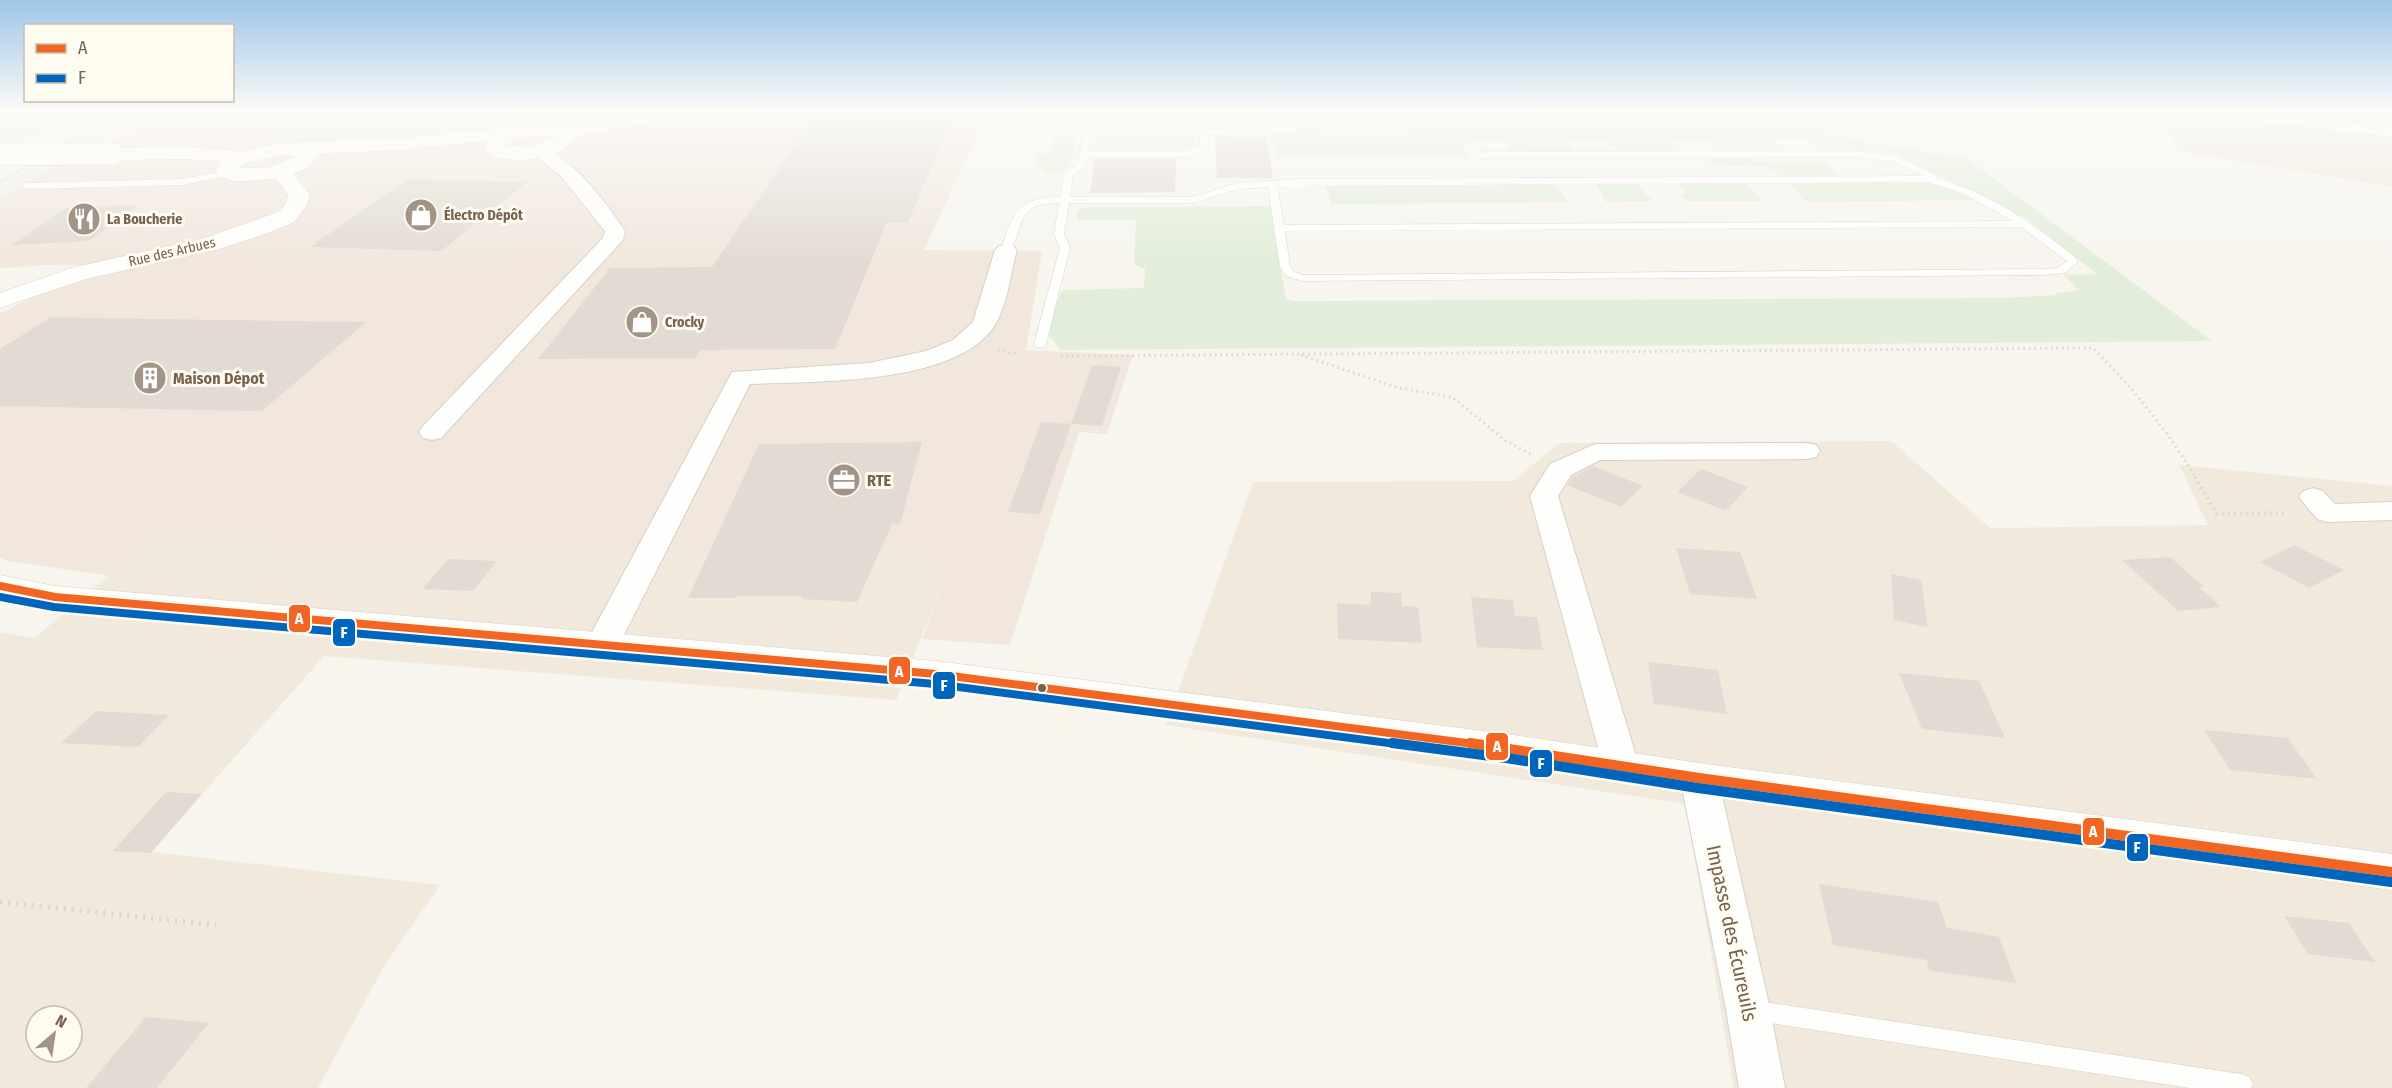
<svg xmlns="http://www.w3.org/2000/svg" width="2392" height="1088" font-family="'Fira Sans Condensed',sans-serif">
<rect width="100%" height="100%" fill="#f7f5ee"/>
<path fill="#f0e9dc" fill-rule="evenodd" d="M165,111h136l-34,25 -150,4z
M2157,111h163l72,8v68l-213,-36z
M1891,441l99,87 218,-3 -29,-60 213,21v602h-658l-48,-284 -520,-79 87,-243 260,-1 47,-38z
M156,537l166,9 285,11 317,-5 19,31 -47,117 -572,-44 -173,196 289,33 -56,81 -66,122h-318v-456l34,6zM36,1016h36v36h-36z"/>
<path fill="#f1e7dd" d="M634,111h354l-64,139 118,1 -16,99 107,5 -26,79 -28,-2 -69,213 -88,-6 21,-56 -19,-31 -317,5 -285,-11 -166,-9 -45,39 -102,-15 -9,-3v-245l36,-17 37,-13 69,-17 -96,-1 -46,3v-69l62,-36 55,-23 150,-4 61,4z"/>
<path fill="#eae6df" d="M0,111h81l-73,37h-8z"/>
<path fill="#e2eeda" d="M301,111h333l-306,29 -61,-4z
M1308,111h6l7,25h86l-10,-25h406l29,25 135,23 245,182 -1151,9 -12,-15 4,-26 10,-19 81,-2 1,-19 -11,-5 2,-44h-59v-8l6,-4 12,-1 175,-1 16,93 7,2 712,-3 51,-3v-2l19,-2 3,-2 -14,-14 33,-1 -68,-54 -132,-65 -9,-3 -61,-1 -17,-12h-38l6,8v5h-47l-6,-1 -13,-11h-43l5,8 -5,4h-46l-5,-1 -9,-11h-43l7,13h-63l-3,-6 5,-1 -7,-5h-40v9l3,7 -192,-1 -4,-23 22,-2 12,-4 5,-5z
M1055,136l20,1c-4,25 -1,39 -31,35l-4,-5 -7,-3 7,-10 10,-1z
M1114,136h63l17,3 2,3c-9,14 -87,11 -102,3l1,-4z
M1750,156l5,4 7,1h60l17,15h-57l-18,-9 -51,-2 -8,-8z
M1745,182l18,19h-77l-6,-6 5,-2 -8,-10z
M1927,182l26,6 24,12 -168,2 -4,-1 -16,-18z
M1636,183l16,18 -46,1 -10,-18z
M1555,184l13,18 -237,2 -5,-18z"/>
<path fill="#e2dbd3" d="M818,111h138l-48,111h-21l-52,127 -135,1 -5,8 -157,1 72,-91 102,-1z
M1215,136l51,1 7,41h-56z
M1095,159h81l-1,33 -85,1z
M408,179l119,3 -86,69 -131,-4z
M138,205l-49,36 -77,4 54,-37z
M51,317l38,1 277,4 -104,89 -262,-5v-57z
M1092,365l29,2 -19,59 -31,-2z
M1041,422l30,2 -31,90 -32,-2z
M922,442l-22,82h-8l-35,78 -56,-3 1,-3h-64l-2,2h-48l71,-154z
M1593,466l50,20 -22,21 -54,-22 6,-8z
M1701,469l47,18 -22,24 -48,-19z
M2294,545l50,25 -35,18 -49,-26z
M1676,548l64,4 17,47 -67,-5z
M2170,557l34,30h-5l22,20 -43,4 -56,-51z
M449,559l48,2 -24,30 -51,-2z
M1891,574l30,6 7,47 -34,-7z
M1371,592l30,1 1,13 16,1 4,36 -84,-4 -1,-36 34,2z
M1471,597l42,3 2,16 22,1 6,33 -66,-3z
M1648,662l70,8 9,44 -73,-10z
M1899,673l80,8 26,57 -83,-9z
M96,711l73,4 -31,32 -77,-4z
M2204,730l84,8 29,41 -87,-9z
M166,792l36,2 -51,59 -38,-2z
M1819,884l119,18 9,26 52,9 17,46 -87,-13 -2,-10 -94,-15z
M2284,916l65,7 26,39 -67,-8z
M146,1017l63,6 -52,65h-71z"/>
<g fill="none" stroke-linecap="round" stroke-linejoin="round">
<defs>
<path id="service" d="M1299,111h8l1,12c-18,17 -74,11 -99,11l-1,13 -7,6 -17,4h-96l-3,10 -12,8 -3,22h122l45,-14 63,-4 624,-3 -33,-15 -40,-4 -372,1 -5,-3 5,-3 372,-1 45,5 40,19 1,4c52,12 95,45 137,77l4,6 -13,11 -19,2 -744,6 -16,-5 -6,-9 -12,-80 -30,2 -45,14h-124l-5,31 6,14 -24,96 -2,3h-8l-2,-3 26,-96 -6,-14 5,-31c-42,0 -34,20 -49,49l-9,-2c12,-37 16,-53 59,-53l4,-23 14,-10 5,-29 17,-5 178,-2 22,-6zM1200,134v12l-16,5h-96l2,-12 10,-3zM1926,182l36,11 51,28 -729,4 -7,-39zM2021,227l46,34 -9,7 -12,1 -743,6 -9,-3 -4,-5 -5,-36z
M230,170l5,3 -2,2 -51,10 -155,4 -5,-3 5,-3 155,-4z
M1751,1000l490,74 8,3 4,8 -2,3h-61l-439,-68 -8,-3 -3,-7 3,-7z"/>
<path id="minor" d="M2223,111h25l144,16v10l-163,-18 -6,-1 -2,-4z
M539,147c32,8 68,57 86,84l-2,9 -182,198 -9,2 -9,-2 -4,-6 4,-6 180,-188 2,-7 -45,-56 -30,-23 3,-4z
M1006,244l7,2 4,4c-7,25 -10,62 -27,82 -45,53 -175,49 -240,52l-131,261 -5,8 -12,3 -12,-3 -5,-8 147,-273 137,-9 57,-12 27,-11 20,-18 22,-72 4,-4z
M1806,443l10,2 4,6 -4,6 -10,2 -206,1 -29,15 -13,21 81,270 -5,10 -13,4 -13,-4 -5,-10 -73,-270 20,-32 45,-20z
M2313,488l10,3 12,13 57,-2v18l-65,2 -10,-3 -18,-22 4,-6z
M1699,764l13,4 6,10 52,231 15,79h-46l-13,-79 -46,-231 6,-10z"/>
<path id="tertiary" d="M186,147l56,4 7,2 3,4 -3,4 -7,2 -56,-4 -74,1 -7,-2 -3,-4 3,-4 7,-2z"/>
<path id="secondary" d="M652,111h44l-2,4 -7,2c-36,5 -71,11 -106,19 -7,2 -11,10 -18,14 -18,9 -65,18 -79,-2l4,-7 -88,9 -83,4 1,3 -9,10 -16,7 17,21 -3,10 -13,17 -23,10 -52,17 -133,30 -86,29v-15l71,-25 134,-30 73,-26 8,-8 2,-9 -11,-15c-19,-4 -47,11 -61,-10l4,-8 15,-9 46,-10 119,-5 142,-14 26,4zM542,136l14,1 -24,10 -27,-1 13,-8zM281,155l16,1 -29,12h-30l10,-6z
M0,575l55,11 881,75 571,73 192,29 693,91v36l-693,-97 -192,-31 -571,-75 -881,-79 -55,-11z"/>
<path id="primary" d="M123,111h22l-2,4 -136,80 -7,2v-15z"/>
</defs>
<use href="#service" stroke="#d5d1c9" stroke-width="1"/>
<use href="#minor" stroke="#d5d1c9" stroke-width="2"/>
<use href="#tertiary" stroke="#d5d1c9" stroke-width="1"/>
<use href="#secondary" stroke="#d6d1c9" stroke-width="1"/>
<use href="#primary" stroke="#d8d2cb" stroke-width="1"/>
<path stroke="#dad5cf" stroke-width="3" stroke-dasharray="1.5 4" stroke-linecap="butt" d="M998,350l20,4
M1301,355l98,33 53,9 54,44 26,14
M1061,356l1032,-8c39,39 75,83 103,130"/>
<path stroke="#dad5cf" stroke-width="4" stroke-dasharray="1.5 4.5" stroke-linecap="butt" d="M2195,477l22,37 70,-1"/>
<path stroke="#dad5cf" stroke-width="5" stroke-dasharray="2 6" stroke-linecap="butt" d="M0,902l216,23"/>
<use href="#service" fill="#fefefc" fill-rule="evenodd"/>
<use href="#minor" fill="#fefefc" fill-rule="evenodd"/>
<use href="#tertiary" fill="#fefefc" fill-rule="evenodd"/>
<use href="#secondary" fill="#fefefc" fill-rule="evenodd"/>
<use href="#primary" fill="#f2efe7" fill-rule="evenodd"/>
<defs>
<path id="tertiary-bridge" d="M0,155l112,-1"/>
</defs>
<use href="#tertiary-bridge" stroke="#d5d1c9" stroke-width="22" stroke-linecap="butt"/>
<use href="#tertiary-bridge" stroke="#fefefc" stroke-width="21"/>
<defs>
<path id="bus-1-far1" d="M0,586l55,11 881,77 546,71"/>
<path id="bus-1" d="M1470,743l229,35 693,94"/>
<path id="bus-2-far1" d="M0,597l54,10 881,77 469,61"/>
<path id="bus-2" d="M1392,743l114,15 192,30 693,94"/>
</defs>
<use href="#bus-1-far1" stroke="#fefbf1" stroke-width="13"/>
<use href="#bus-1" stroke="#fefbf1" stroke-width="15"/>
<use href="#bus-2-far1" stroke="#fefbf1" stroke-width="13"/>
<use href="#bus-2" stroke="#fefbf1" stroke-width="15"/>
<use href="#bus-1-far1" stroke="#f26522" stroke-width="8"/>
<use href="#bus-1" stroke="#f26522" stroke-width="10"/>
<use href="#bus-2-far1" stroke="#0065bd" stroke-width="8"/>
<use href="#bus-2" stroke="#0065bd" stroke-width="10"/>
</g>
<linearGradient id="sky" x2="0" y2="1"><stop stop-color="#9ec6e8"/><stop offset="0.42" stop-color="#fbfaf7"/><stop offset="1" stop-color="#fbfaf7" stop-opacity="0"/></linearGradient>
<rect width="2392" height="263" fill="url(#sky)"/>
<defs>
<symbol id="shop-disc" viewBox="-11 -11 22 22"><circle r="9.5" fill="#a29587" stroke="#fefbf1"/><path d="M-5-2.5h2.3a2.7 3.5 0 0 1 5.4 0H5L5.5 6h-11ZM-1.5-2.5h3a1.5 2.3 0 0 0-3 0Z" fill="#fff"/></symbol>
<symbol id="restaurant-disc" viewBox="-11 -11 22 22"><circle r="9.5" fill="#a29587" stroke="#fefbf1"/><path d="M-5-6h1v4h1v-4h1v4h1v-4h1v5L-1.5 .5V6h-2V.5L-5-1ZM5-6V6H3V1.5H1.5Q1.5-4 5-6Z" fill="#fff"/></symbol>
<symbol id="building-disc" viewBox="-11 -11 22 22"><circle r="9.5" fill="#a29587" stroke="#fefbf1"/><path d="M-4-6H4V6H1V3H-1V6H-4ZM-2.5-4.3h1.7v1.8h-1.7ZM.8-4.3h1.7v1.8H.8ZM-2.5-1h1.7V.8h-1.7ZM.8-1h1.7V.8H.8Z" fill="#fff"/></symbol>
<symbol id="office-disc" viewBox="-11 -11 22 22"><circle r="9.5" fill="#a29587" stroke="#fefbf1"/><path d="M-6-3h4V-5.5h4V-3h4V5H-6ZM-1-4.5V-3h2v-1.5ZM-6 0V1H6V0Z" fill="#fff"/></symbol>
</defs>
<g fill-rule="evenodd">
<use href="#shop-disc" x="402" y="196" width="38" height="38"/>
<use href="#restaurant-disc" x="65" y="200" width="38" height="38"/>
<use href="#shop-disc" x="623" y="303" width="38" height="38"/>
<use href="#building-disc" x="131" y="359" width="38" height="38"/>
<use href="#office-disc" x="825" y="461" width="38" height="38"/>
</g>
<circle fill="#75624f" stroke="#fefbf1" stroke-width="2" cx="1042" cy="688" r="5"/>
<g text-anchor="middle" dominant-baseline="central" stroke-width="6" stroke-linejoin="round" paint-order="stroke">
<g font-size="14" font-weight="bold" fill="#75624f" stroke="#fefbf1" text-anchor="start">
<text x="444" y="215">Électro Dépôt</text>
<text x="107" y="219">La Boucherie</text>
<text x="665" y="322">Crocky</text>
</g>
<g font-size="14" fill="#75624f" stroke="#fefbf1">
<text transform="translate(172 252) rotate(-13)">Rue des Arbues</text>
</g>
<g font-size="16" font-weight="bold" fill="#75624f" stroke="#fefbf1" text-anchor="start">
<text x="173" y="378">Maison Dépot</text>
<text x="867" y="480">RTE</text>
</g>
<g font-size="20" fill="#75624f" stroke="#fefbf1">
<text transform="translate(1732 933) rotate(78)">Impasse des Écureuils</text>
</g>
</g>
<g stroke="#fefbf1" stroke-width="2">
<rect x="288" y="604" width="23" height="29" rx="6" fill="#f26522"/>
<rect x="332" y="618" width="24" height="29" rx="6" fill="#0065bd"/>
<rect x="888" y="656" width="23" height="29" rx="6" fill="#f26522"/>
<rect x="932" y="671" width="24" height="29" rx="6" fill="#0065bd"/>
<rect x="1485" y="732" width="24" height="29" rx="6" fill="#f26522"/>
<rect x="1529" y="749" width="24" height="29" rx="6" fill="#0065bd"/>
<rect x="2082" y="817" width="23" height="29" rx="6" fill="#f26522"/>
<rect x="2126" y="833" width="23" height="29" rx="6" fill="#0065bd"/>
</g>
<g font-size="16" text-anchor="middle" font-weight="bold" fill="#fff">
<text x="299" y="624">A</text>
<text x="344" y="638">F</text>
<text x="899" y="677">A</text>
<text x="944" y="691">F</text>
<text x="1497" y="752">A</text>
<text x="1541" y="769">F</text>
<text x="2093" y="837">A</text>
<text x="2137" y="853">F</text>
</g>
<rect x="24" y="24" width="210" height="78" fill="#fefbf1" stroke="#c7beb0" stroke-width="1.5"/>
<rect x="36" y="44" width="30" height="9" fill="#f26522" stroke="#c7beb0" stroke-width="1.5"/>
<text x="78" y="54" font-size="18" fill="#75624f">A</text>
<rect x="36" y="74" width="30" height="9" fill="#0065bd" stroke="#c7beb0" stroke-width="1.5"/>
<text x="78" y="84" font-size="18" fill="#75624f">F</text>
<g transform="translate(54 1034) rotate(29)"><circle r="28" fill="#fefbf1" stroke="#c7beb0" stroke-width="1.5"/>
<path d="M0-4.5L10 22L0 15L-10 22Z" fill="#a29587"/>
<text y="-9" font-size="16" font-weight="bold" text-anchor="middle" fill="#75624f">N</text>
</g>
</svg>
